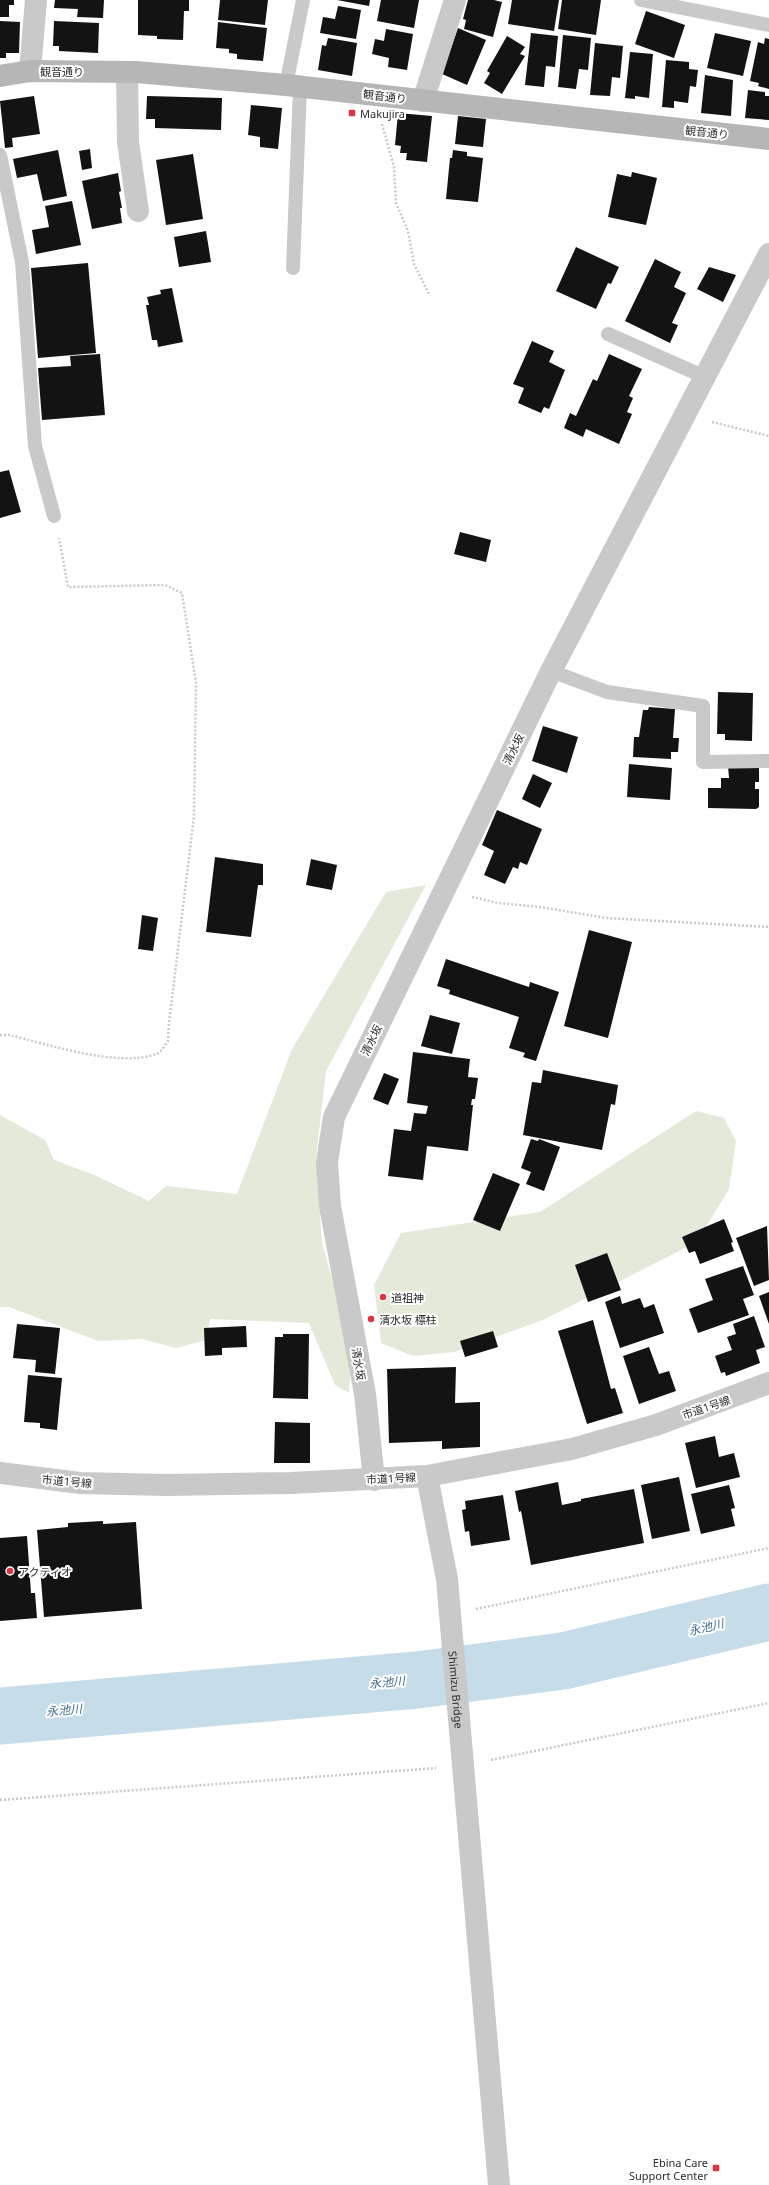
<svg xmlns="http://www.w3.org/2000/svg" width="769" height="2185" font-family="'Noto Sans','Noto Sans JP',sans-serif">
<rect width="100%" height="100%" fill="#fff"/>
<path fill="#e3eada" d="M426,885l-100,186 -10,87 6,85 18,64 10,67 -1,19 -14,-8 -26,-62 -99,-4 -4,21 -30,8 -34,-9 -44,2 -89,-34h-9v-192l45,25 9,20 38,14 57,27 17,-15 71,8 55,-145 94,-157z
M696,1111l28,7 12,23 -7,48 -32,53 -154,78 -89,32 -41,4 -32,-13 -7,-58 27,-52 139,-21z"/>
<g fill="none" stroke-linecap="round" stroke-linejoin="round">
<path stroke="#c6dce9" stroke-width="57" d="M0,1716l417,-36 146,-19 206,-49"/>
</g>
<path fill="#131313" d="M0,0h14v5h-5v12h-9z
M55,0h49l-1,18 -26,-1 1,-8 -24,-1z
M138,0h51v11h-5l-1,29 -26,-1v-3l-19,-1z
M220,0h48l-3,25 -47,-5z
M337,0h33l-1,6z
M381,0h38l-5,28 -37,-7z
M468,0h26l8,2 -9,35 -29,-8 2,-9 -3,-1z
M512,0h47l-5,31 -46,-7z
M562,0h39l-5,35 -38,-6z
M338,6l23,4 -5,29 -36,-6 3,-16 12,2z
M646,11l39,14 -11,33 -39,-14z
M0,21l20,1 -1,31h-13v5h-6z
M54,21l45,2 -1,30 -39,-2v-5h-6z
M218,22l49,6 -4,33 -26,-2v-5l-8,-1v-4l-13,-1z
M458,28l28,12 -19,45 -25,-11z
M386,29l27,5 -6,36 -19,-3 1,-9 -17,-4 3,-15 9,2z
M531,33l27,3 -3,31 -9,-1 -2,21 -19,-2z
M715,33l36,8 -8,35 -36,-8z
M563,35l28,3 -3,32 -9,-1 -3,20 -18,-2z
M507,36l18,11 -5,7 5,2 -23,38 -18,-11 6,-10 -3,-2z
M328,38l29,5 -5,33 -34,-6 4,-25 4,1z
M765,38l4,1v50l-11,-3 1,-3 -9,-2 8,-39 6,2z
M595,43l28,3 -3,32 -8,-1 -2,19 -20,-1z
M630,52l23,2 -4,44 -14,-2v3l-10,-1z
M666,60l23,2v7l9,1 -2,17 -6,-1 -2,17 -14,-2v7l-12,-1z
M705,75l28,5 -2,36 -30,-3z
M748,90l17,2v4h4v24l-24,-2z
M34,96l6,38 -28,4 1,9 -8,1 -5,-47z
M147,96l75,2 -1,32 -66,-2v-9h-9z
M251,105l31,3 -4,41 -18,-2v-10l-12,-2z
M398,113l34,3 -5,46 -21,-2 1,-7h-7l1,-7 -6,-1z
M458,116l28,3 -3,28 -28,-3z
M90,149l2,19 -10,2 -3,-19z
M58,150l9,46 -24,5 -6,-27 -20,4 -4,-19z
M453,150l14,2v4l16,2 -5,44 -32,-3 4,-41h2z
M193,154l10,65 -37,6 -10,-65z
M632,172l25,6 -11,47 -38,-8 9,-43 14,3z
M118,173l3,18 -2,1 3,16h-2l2,15 -30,6 -10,-48z
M72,201l9,44 -45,9 -4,-24 17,-3 -4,-21z
M206,231l5,31 -32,5 -5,-30z
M576,247l43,20 -8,17 -3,-1 -12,26 -40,-18z
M655,259l26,13 -7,15 12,6 -14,30 6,2 -8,18 -45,-22z
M88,263l8,90 -58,5 -7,-90z
M709,267l27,8 -13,27 -26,-13z
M172,288l11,54 -25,5 -1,-7h-5l-6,-35h3l-2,-8 14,-3 -1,-4z
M532,341l22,10 -5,11 16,8 -16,39 -5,-2 -3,6 -23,-10 6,-15 -11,-4z
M100,354l5,61 -63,5 -4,-52 33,-2 -1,-10z
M609,354l33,15 -13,27 4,2 -6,14 5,2 -13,30 -33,-15 -3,8 -19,-9 6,-15 6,3 17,-37 4,2z
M9,470l12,42 -21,6v-46z
M460,532l31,8 -5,22 -32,-8z
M718,692l35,1 -1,48 -27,-1v-6h-8z
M649,707l26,2 -2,29h6l-1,14h-7v7l-38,-2 1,-20h5l4,-27h5z
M543,726l35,11 -11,36 -35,-12z
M629,764l43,4 -2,32 -43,-3z
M728,766h31v16h-4v7h4v18l-3,2 -48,-1v-20h13v-10h8z
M533,774l19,9 -12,25 -18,-9z
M497,810l45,19 -15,36 -7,-3 -2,7 -5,-2 -8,17 -21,-9 10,-24 -12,-6z
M215,857l48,7v21h-5l-7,52 -45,-5z
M311,859l26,6 -5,25 -26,-5z
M142,915l16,3 -5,33 -15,-2z
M589,930l43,12 -24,96 -44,-12z
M446,959l83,28 1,-5 29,10 -23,69 -13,-4 2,-4 -16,-5 10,-31 -70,-23 1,-4 -13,-4z
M430,1015l30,8 -8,31 -31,-8z
M413,1052l57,7 -2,18 10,1 -3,21h-3l-1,6h2l-5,46 -41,-5 -4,34 -35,-4 6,-47 17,2 3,-18 12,1 2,-8 -21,-3z
M543,1070l75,15 -3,20 -4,-1 -9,46 -79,-15 9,-53 9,1z
M384,1073l15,6 -11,26 -15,-6z
M531,1139l7,2 1,-2 21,8 -16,44 -18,-7 5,-12 -10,-4z
M493,1173l27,11 -20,47 -27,-11z
M724,1219l9,23 -2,1 3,8 -34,13 -5,-13 -6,2 -7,-16z
M767,1226l2,54 -15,6 -18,-48z
M607,1253l14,37 -33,12 -13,-37z
M743,1266l11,29 -11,4 6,16 -51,18 -9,-24 24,-9 -8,-21z
M769,1292v32l-10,-28z
M620,1296l2,8 18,-6 4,10 10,-4 10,29 -44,15 -15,-46z
M754,1316l11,31 -9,3 4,13 -34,13 -1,-4 -4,1 -6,-17 17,-6 -5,-13 9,-3 -3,-10z
M593,1320l18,69 4,-1 8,25 -36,11 -29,-93z
M17,1324l43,4 -5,46 -20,-2 1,-12 -23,-2z
M246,1326l1,21 -25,1v7l-17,1 -1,-28z
M493,1331l5,16 -33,10 -5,-16z
M283,1334h26l-1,65 -35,-1 2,-61h8z
M649,1347l10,27 10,-3 7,20 -37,13 -16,-48z
M456,1367l-1,36 25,-1v45l-38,2v-8l-53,2 -2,-74z
M28,1375l34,3 -5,52 -17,-2v-5l-16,-1z
M275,1422l35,1v40h-36z
M715,1436l4,21 15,-4 6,24 -44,11 -11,-45z
M679,1477l11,54 -38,8 -11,-54z
M558,1482l4,23 19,-4v-2l53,-10 10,54 -113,22 -10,-54 -2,1 -4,-21z
M729,1485l6,23 -4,1 4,17 -34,8 -10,-40z
M503,1495l7,45 -39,6 -2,-15 -4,1 -3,-22 4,-1 -1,-8z
M103,1521v3l33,-2 6,87 -98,8 -7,-87 31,-3v-4z
M27,1536l4,57h4l2,25 -37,3v-83z"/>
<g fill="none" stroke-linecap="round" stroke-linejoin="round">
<path stroke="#c9c9c9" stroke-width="2.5" stroke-dasharray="2 2" stroke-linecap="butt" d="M382,124l12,43 2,36 12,28 6,33 16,32
M712,422l57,14
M472,897l26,6 42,4 66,11 163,9
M0,1035h9c39,9 108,33 147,19 5,-1 9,-9 12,-13l1,-18 25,-207 2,-133 -14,-90 -17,-8 -97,2 -9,-49
M476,1609l293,-61
M491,1760l278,-57
M0,1800l436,-32"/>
<path stroke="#c9c9c9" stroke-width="14" d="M641,0l128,25
M286,85l17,-85
M0,155l22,107 13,184 19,70
M293,268l7,-181
M608,334l97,43
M551,671l56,21 96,14v56l66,-1"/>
<g stroke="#c9c9c9" stroke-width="22">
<path d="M30,71l6,-71"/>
<path d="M127,72l1,70 10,69"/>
<path d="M423,101l32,-101"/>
<path id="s1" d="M427,1476l20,103 52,606"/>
<path d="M374,1480l-9,-86 -35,-188 -3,-44 7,-45 217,-446 218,-417"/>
</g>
<path stroke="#c9c9c9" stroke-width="22" d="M0,1473l80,10 87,2 124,-2 136,-7 145,-27 84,-24 113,-42"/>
<path stroke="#b6b6b6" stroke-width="22" d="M0,76l30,-5 106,1 150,13 483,54"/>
</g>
<g fill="#df3342" stroke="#fff" stroke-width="1.5">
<rect x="348" y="109" width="8" height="8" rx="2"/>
<circle cx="383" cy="1297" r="4"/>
<circle cx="371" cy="1319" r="4"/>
<circle cx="10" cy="1571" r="4"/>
<rect x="712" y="2164" width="8" height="8" rx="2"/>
</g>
<g text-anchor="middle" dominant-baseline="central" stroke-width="4" stroke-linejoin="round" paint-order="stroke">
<g font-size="11" fill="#2c2c2c" stroke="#fff">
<text x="62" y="71">観音通り</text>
<text transform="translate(385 96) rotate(7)">観音通り</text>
<text transform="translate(707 132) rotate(6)">観音通り</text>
<text transform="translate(513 749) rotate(-64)">清水坂</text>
<text transform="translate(371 1040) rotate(-64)">清水坂</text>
<text transform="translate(359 1364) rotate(80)">清水坂</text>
<text transform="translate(706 1407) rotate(-19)">市道1号線</text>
<text transform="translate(391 1478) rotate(-3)">市道1号線</text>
<text transform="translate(67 1481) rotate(5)">市道1号線</text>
<text stroke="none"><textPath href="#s1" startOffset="216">Shimizu Bridge</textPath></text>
</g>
<g font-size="11" fill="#2c2c2c" stroke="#fff" text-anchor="start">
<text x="360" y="113">Makujira</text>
<text x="391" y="1297">道祖神</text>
<text x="379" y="1319">清水坂 標柱</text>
<text x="18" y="1571">アクティオ</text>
<text x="708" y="2162" text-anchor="end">Ebina Care<tspan x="708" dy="13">Support Center</tspan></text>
</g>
<g font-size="12" font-style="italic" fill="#3e6e8b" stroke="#fff">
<text transform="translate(706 1627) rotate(-13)">永池川</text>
<text transform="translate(387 1682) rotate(-5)">永池川</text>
<text transform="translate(64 1710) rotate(-5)">永池川</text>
</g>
</g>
</svg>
